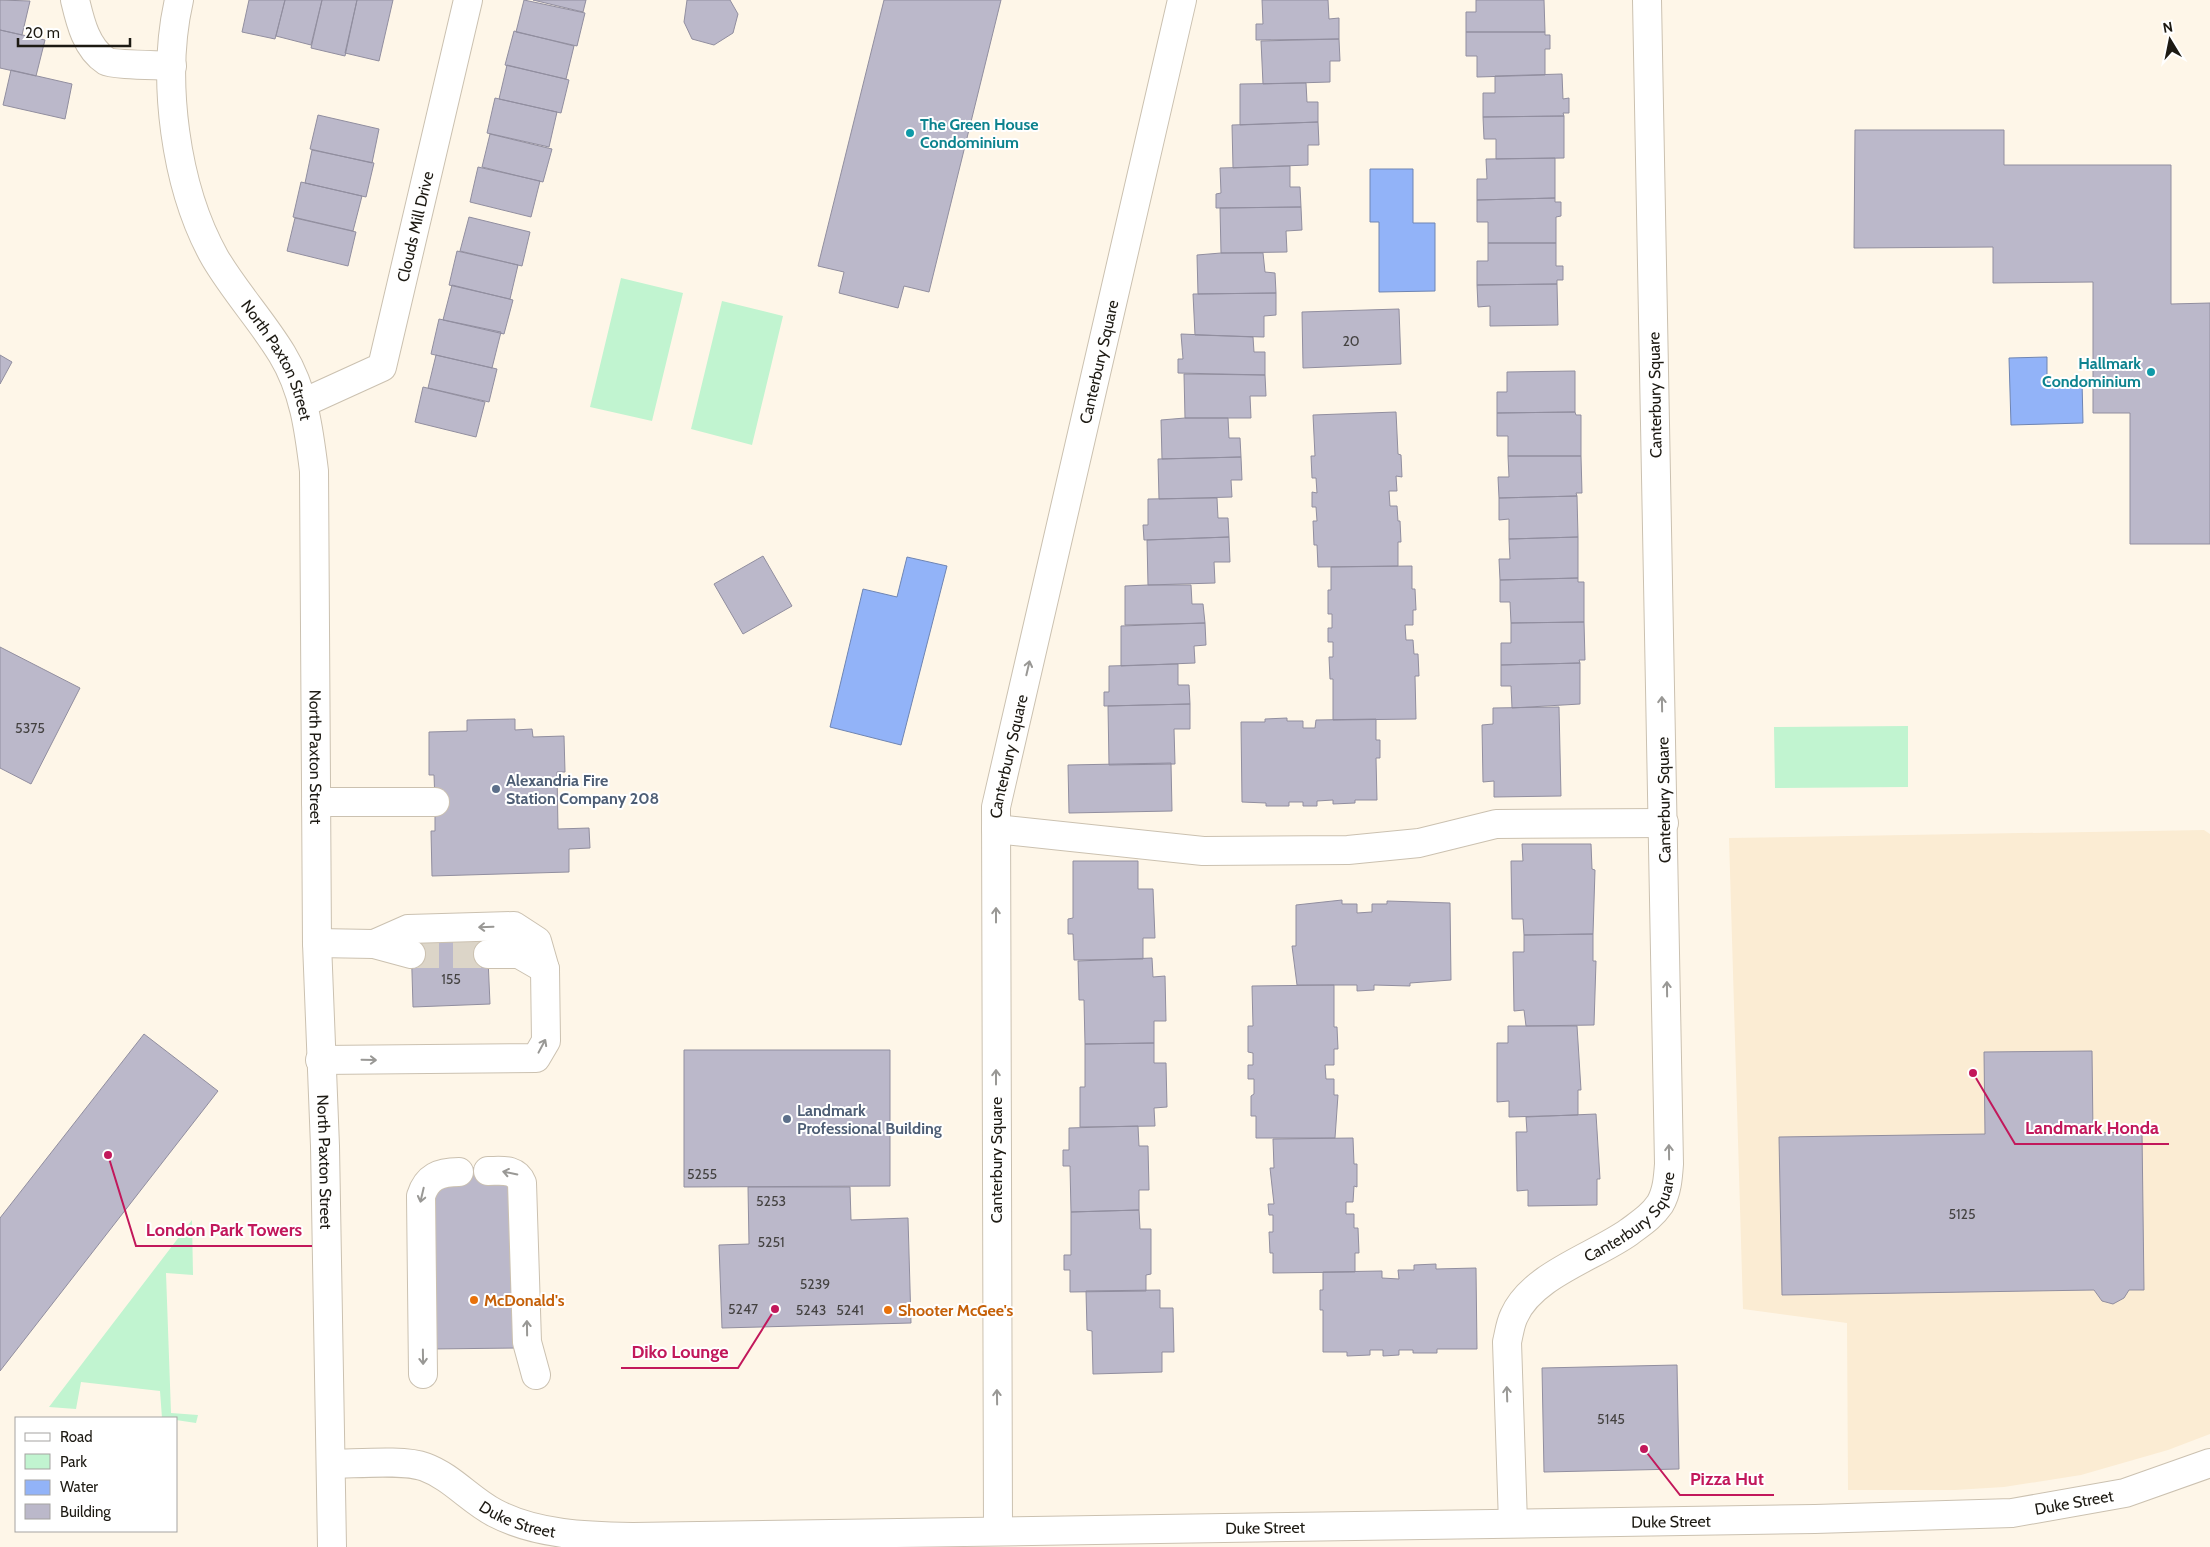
<svg xmlns="http://www.w3.org/2000/svg" width="2210" height="1547" font-family="Cabin,sans-serif">
<rect width="100%" height="100%" fill="#fef6e8"/>
<path fill="#fbecd3" d="M2204,830l6,4v600l-42,16 -87,25 -77,12 -49,3h-107l-1,-167 -104,-14 -14,-471z"/>
<path fill="#c1f4d0" d="M621,278l62,15 -31,128 -62,-14z
M722,301l61,15 -31,129 -61,-16z
M1908,726v61l-133,1 -1,-61z
M192,1220l1,55 -27,-2 5,140 27,2 -2,8 -20,-3v-2h-14l-2,-27 -79,-9 -5,27 -27,-2z"/>
<path fill="#92b3f8" stroke="#6f85b3" d="M1370,169h43v54h22v68l-56,1v-70h-9z
M2047,357v25l35,-1 1,42 -72,2 -2,-67z
M907,557l40,9 -46,179 -71,-18 33,-138 34,8z"/>
<path fill="#bbb8ca" stroke="#918e9f" d="M0,0l30,1 -8,34 -22,-5z
M249,0h36l-10,39 -33,-7z
M285,0h37l-11,45 -35,-9z
M322,0h35l-12,56 -34,-8z
M357,0h36l-14,61 -34,-8z
M524,0l61,13 -8,33 -61,-14z
M533,0h53l-3,12z
M687,0h43l8,14 -5,19 -19,12 -22,-6 -8,-17z
M884,0h117l-72,292 -25,-6 -6,22 -59,-15 5,-21 -26,-6z
M1262,0h66l1,19 10,-1v21l-83,1v-16h7z
M1476,0h68l1,32h-79v-20h10z
M0,30l45,10 -9,36 -36,-8z
M514,31l60,15 -8,33 -61,-14z
M1466,32h79v3h5v14h-5v26l-68,2v-21h-11z
M1339,39l1,22h-10v21l-67,2 -2,-43z
M507,65l62,15 -8,33 -62,-14z
M11,70l61,14 -7,35 -62,-14z
M1562,74l1,25 6,-1v15h-6l1,3 -81,1v-24h12v-17z
M1306,83l1,19h11v20l-78,3v-41z
M495,98l62,14 -8,35 -62,-14z
M318,115l61,14 -7,34 -62,-14z
M1564,116v42l-68,1v-20h-12l-1,-22z
M1318,122l1,23h-11v20l-75,3 -1,-43z
M1855,130h149v35h167v139l39,-1v241h-80v-131h-37v-131l-100,1v-36l-139,1z
M490,134l62,15 -9,33 -61,-15z
M312,150l62,13 -8,34 -61,-14z
M1555,158v40l-78,2v-21h10l-1,-20z
M1290,166v21h10l1,20 -85,1v-14l5,-1 -1,-25z
M478,167l62,14 -9,36 -61,-15z
M301,182l61,14 -9,35 -60,-14z
M1555,198v4h6v14l-5,1v26h-68v-21h-11v-22z
M1301,207l1,23 -16,1 1,21 -66,1 -1,-45z
M469,217l61,15 -8,34 -62,-15z
M295,218l61,14 -8,34 -61,-15z
M1488,243h68v23h7v14h-6v4l-80,1v-24h11z
M457,251l61,14 -8,34 -61,-14z
M1221,253h42l2,19 10,1 1,20 -78,1 -1,-39z
M1557,284l1,41 -68,1v-20l-12,1 -1,-22z
M452,285l61,15 -9,34 -61,-14z
M1276,293v22l-12,1v21l-69,-2 -2,-41z
M1399,309l2,55 -98,4 -1,-56z
M439,319l62,13 -9,36 -61,-14z
M1181,334l72,3 1,15h11v23l-87,-2v-14h5z
M0,355l12,7 -12,22z
M436,355l61,14 -8,33 -61,-14z
M1575,371v41l-78,1v-21h10v-20z
M1184,374l81,1 1,21h-16l1,22h-66z
M423,387l62,15 -9,35 -61,-15z
M1396,412l2,42 3,1 1,22 -6,-1 1,15h-8l1,15h7l1,15h2l1,21h-3v24l-80,1 -1,-22h-3l-1,-24h4l-1,-14h-4v-15l5,1 -1,-15h-4l-1,-22h4l-2,-41z
M1575,412l1,3h5v41h-73v-20h-11v-23z
M1185,418h43l1,20h11l1,19 -79,2 -1,-39z
M1508,456h73l1,37h-6l1,3 -78,2 -1,-21h11z
M1241,457l1,23h-11l1,17 -73,2 -1,-40z
M1577,496l1,41 -69,2v-20l-10,1v-22z
M1217,498l1,20h10l1,19 -85,3 -1,-15h5v-26z
M1229,537l1,25h-16l1,21 -67,2 -1,-45z
M1578,537v41l-78,2 -1,-21h11l-1,-20z
M763,556l29,50 -49,28 -29,-50z
M1412,566v23h3l1,21h-3v15h-8l1,15h7l1,14h4l1,22h-4l1,43 -83,1v-41h-3l-1,-22h4v-15h-5v-14h4v-14h-4v-24h3v-23z
M1578,578v4h6v40l-73,1 -1,-21h-10v-22z
M1148,585h43l1,19h11l2,19 -80,2v-39z
M1584,622l1,38h-6l1,3 -79,2v-22h10v-20z
M1205,623l1,22 -12,1 1,17 -74,3v-40z
M0,647l80,41 -49,96 -31,-16z
M1580,663v41l-68,4 -1,-22h-10v-21z
M1178,664v21h11l1,19 -86,2v-14h5v-26z
M1190,704v25h-16l1,35 -66,1 -1,-59z
M1559,707l2,89 -67,1v-16l-11,1 -1,-57 11,-1v-16z
M1287,718v3h16v7h12l1,-8 60,-1v21h4v18h-4l1,42h-22v3l-22,1v-4l-16,1v5h-14v-4h-14v4h-23v-3l-24,-1 -1,-80h24v-3z
M515,719v11l17,-1 1,8 31,-1 1,36h-8l1,57 31,-1 1,20 -21,1v23l-137,4 -1,-45h4v-29l-1,-27h-5v-43l38,-1v-11z
M1171,763l1,48 -103,2 -1,-48z
M1522,844h69l1,25 3,1 -2,64 -69,1 -1,-16h-11l-1,-58h12z
M1073,861h65v28h15l2,49h-12v21l-69,1 -1,-26h-5v-15l5,-1z
M1342,900v4h15v9l15,-1v-8h15v-3l63,2 1,77 -41,3v3l-36,-1v5l-17,1v-6h-60l-5,-39h4v-41z
M1593,934v27h3l-2,64 -68,1 -2,-16 -10,1 -1,-59h11v-17z
M487,936l3,68 -77,3 -2,-68z
M1152,958l1,19 12,-1 1,45h-12v22l-69,1 -1,-44h-5l-1,-39z
M1334,985v42h3l1,22h-4v16h-9l1,14h8v16h4l-3,43h-79v-22h-5v-20l3,-2v-15h-6v-14h5v-12l-5,-1v-26h5l-1,-40z
M1508,1026h69l4,64h-3v25l-69,2v-16l-12,1v-59h11z
M144,1034l74,57 -218,280v-153z
M1154,1043v20h12l1,44 -13,1 1,18 -75,1v-40h5v-43z
M684,1050h206v136l-206,1z
M2092,1051l1,82 49,-1 2,158h-15l-5,8 -11,6 -11,-3 -8,-11 -312,5 -3,-158 206,-3 -1,-82z
M1596,1114l4,65h-3v26l-69,1v-16l-11,1 -1,-59h11l-1,-15z
M1138,1126l1,20h9l1,44h-10v20l-68,2 -1,-46h-7v-16h6v-22z
M1353,1138l1,26h3v23l-3,-1 -1,16h-7v12h8v14h4l1,25h-4v19l-82,1v-20h-3l-1,-21h4v-17h-4l-1,-11h6l-4,-36h4l-1,-29z
M458,1168h30l29,10 2,170 -89,1 5,-172z
M748,1187h102l1,33 57,-2 3,105 -189,5 -3,-83 30,-1z
M1139,1210l1,19h11v45l-5,1v16l-76,1v-22h-6v-15h7v-43z
M1436,1264v5l40,-1 1,81h-40v4h-24v-3h-14v5l-16,1v-6h-13v5l-23,1v-4h-24v-42h-3v-20h3v-18l59,-1v7l17,1 -1,-9h16v-5z
M1160,1290v18h13l1,44h-12v20l-69,2 -1,-43 -5,-1 -1,-39z
M1677,1365l2,104 -135,3 -2,-104z"/>
<g fill="none" stroke-linecap="round" stroke-linejoin="round">
<path stroke="#dcd5c8" stroke-width="28" stroke-dasharray="28 14" stroke-linecap="butt" d="M411,954h77"/>
<defs>
<g id="minor">
<path d="M75,0c5,21 11,48 31,61 7,4 54,4 66,5"/>
<path id="s1" d="M179,0c-18,79 -4,187 36,258 20,34 47,63 67,96 22,36 27,76 32,117l3,472 8,203 7,401"/>
<path id="s2" d="M303,403l79,-36 86,-367"/>
<path d="M316,802h119"/>
<path d="M996,829l207,22 145,-1 71,-7 77,-19 168,-1"/>
<path d="M317,943l57,1 34,-15 106,-3 23,15 8,28 1,72 -10,17 -216,2"/>
<path d="M374,944l37,10"/>
<path d="M488,954h31l26,15"/>
<path d="M488,1171c14,0 28,-3 34,12l5,159 9,33"/>
<path d="M423,1374l-2,-178c6,-19 18,-24 38,-24"/>
<path id="s3" d="M331,1464c24,0 73,-5 94,3 27,10 45,33 70,46 42,22 92,23 138,24l1182,-18 197,-6 113,-20 85,-30"/>
<path id="s4" d="M1513,1523l-6,-181c2,-8 3,-18 7,-26 18,-41 80,-59 115,-84 12,-9 22,-15 31,-28 7,-12 8,-26 9,-40l-22,-1164"/>
<path id="s5" d="M998,1531l-2,-724 186,-807"/>
</g>
</defs>
<use href="#minor" stroke="#cbc1b0" stroke-width="30"/>
<use href="#minor" stroke="#fff" stroke-width="28"/>
</g>
<defs><path id="oneway-shaft" d="M-6 0H5M1.5-3L5.5 0L1.5 3" fill="none" stroke-width="1.6" stroke-linecap="round" stroke-linejoin="round" transform="scale(1.25)"/></defs>
<g stroke="#999895">
<use href="#oneway-shaft" transform="translate(1028 668) rotate(-77)"/>
<use href="#oneway-shaft" transform="translate(1662 704) rotate(-91)"/>
<use href="#oneway-shaft" transform="translate(996 915) rotate(-90)"/>
<use href="#oneway-shaft" transform="translate(486 927) rotate(178)"/>
<use href="#oneway-shaft" transform="translate(1667 989) rotate(-91)"/>
<use href="#oneway-shaft" transform="translate(542 1046) rotate(-62)"/>
<use href="#oneway-shaft" transform="translate(369 1060) rotate(1)"/>
<use href="#oneway-shaft" transform="translate(996 1077) rotate(-90)"/>
<use href="#oneway-shaft" transform="translate(1669 1152) rotate(-91)"/>
<use href="#oneway-shaft" transform="translate(510 1173) rotate(-168)"/>
<use href="#oneway-shaft" transform="translate(422 1195) rotate(103)"/>
<use href="#oneway-shaft" transform="translate(527 1328) rotate(-91)"/>
<use href="#oneway-shaft" transform="translate(423 1357) rotate(89)"/>
<use href="#oneway-shaft" transform="translate(1507 1394) rotate(-92)"/>
<use href="#oneway-shaft" transform="translate(997 1397) rotate(-91)"/>
</g>
<g fill="#0f9aa8" stroke="#fff" stroke-width="2">
<circle cx="910" cy="133" r="5"/>
<circle cx="2151" cy="372" r="5"/>
</g>
<g fill="#5c6f8a" stroke="#fff" stroke-width="2">
<circle cx="496" cy="789" r="5"/>
<circle cx="787" cy="1119" r="5"/>
</g>
<g fill="#e8710a" stroke="#fff" stroke-width="2">
<circle cx="474" cy="1300" r="5"/>
<circle cx="888" cy="1310" r="5"/>
</g>
<g text-anchor="middle" dominant-baseline="central" stroke-width="4" stroke-linejoin="round" paint-order="stroke">
<g font-size="14" fill="#444241">
<text x="1351" y="341">20</text>
<text x="30" y="728">5375</text>
<text x="451" y="979">155</text>
<text x="702" y="1174">5255</text>
<text x="771" y="1201">5253</text>
<text x="1962" y="1214">5125</text>
<text x="771" y="1242">5251</text>
<text x="815" y="1284">5239</text>
<text x="743" y="1309">5247</text>
<text x="811" y="1310">5243</text>
<text x="850" y="1310">5241</text>
<text x="1611" y="1419">5145</text>
</g>
<g font-size="16" font-weight="bold" fill="#0d838f" stroke="#fff" text-anchor="start">
<text x="920" y="124">The Green House<tspan x="920" dy="18">Condominium</tspan></text>
<text x="2141" y="363" text-anchor="end">Hallmark<tspan x="2141" dy="18">Condominium</tspan></text>
</g>
<g font-size="16" fill="#1d1a13" stroke="#fff">
<text stroke="none"><textPath href="#s2" startOffset="231">Clouds Mill Drive</textPath></text>
<text stroke="none"><textPath href="#s1" startOffset="386">North Paxton Street</textPath></text>
<text stroke="none"><textPath href="#s5" startOffset="1181">Canterbury Square</textPath></text>
<text transform="translate(1655 395) rotate(-91)">Canterbury Square</text>
<text stroke="none"><textPath href="#s1" startOffset="791">North Paxton Street</textPath></text>
<text stroke="none"><textPath href="#s5" startOffset="776">Canterbury Square</textPath></text>
<text transform="translate(1664 800) rotate(-91)">Canterbury Square</text>
<text transform="translate(996 1160) rotate(-90)">Canterbury Square</text>
<text stroke="none"><textPath href="#s1" startOffset="1196">North Paxton Street</textPath></text>
<text stroke="none"><textPath href="#s4" startOffset="365">Canterbury Square</textPath></text>
<text stroke="none"><textPath href="#s3" startOffset="1762">Duke Street</textPath></text>
<text stroke="none"><textPath href="#s3" startOffset="202">Duke Street</textPath></text>
<text stroke="none"><textPath href="#s3" startOffset="1358">Duke Street</textPath></text>
<text stroke="none"><textPath href="#s3" startOffset="952">Duke Street</textPath></text>
</g>
<g font-size="16" font-weight="bold" fill="#4e5e75" stroke="#fff" text-anchor="start">
<text x="506" y="780">Alexandria Fire<tspan x="506" dy="18">Station Company 208</tspan></text>
<text x="797" y="1110">Landmark<tspan x="797" dy="18">Professional Building</tspan></text>
</g>
<g font-size="16" font-weight="bold" fill="#c56008" stroke="#fff" text-anchor="start">
<text x="484" y="1300">McDonald's</text>
<text x="898" y="1310">Shooter McGee's</text>
</g>
</g>
<path fill="none" stroke="#c2185b" stroke-width="2" d="M1973 1073L2015 1144H2169M108 1155L136 1246H312M775 1309L738 1368H621M1644 1449L1680 1495H1774"/>
<g fill="#c2185b" stroke="#fff" stroke-width="2">
<circle cx="1973" cy="1073" r="5"/>
<circle cx="108" cy="1155" r="5"/>
<circle cx="775" cy="1309" r="5"/>
<circle cx="1644" cy="1449" r="5"/>
</g>
<g font-size="18" text-anchor="middle" font-weight="bold" fill="#c2185b" stroke="#fff" stroke-width="4" stroke-linejoin="round" paint-order="stroke">
<text x="2092" y="1134">Landmark Honda</text>
<text x="224" y="1236">London Park Towers</text>
<text x="680" y="1358">Diko Lounge</text>
<text x="1727" y="1485">Pizza Hut</text>
</g>
<rect x="15" y="1417" width="162" height="115" fill="#ffffff" stroke="#a5a3a1"/>
<rect x="25" y="1433" width="25" height="8" fill="#ffffff" stroke="#a5a3a1"/>
<text x="60" y="1442" font-size="15" fill="#1d1a13">Road</text>
<rect x="25" y="1454" width="25" height="15" fill="#c1f4d0" stroke="#a5a3a1"/>
<text x="60" y="1467" font-size="15" fill="#1d1a13">Park</text>
<rect x="25" y="1480" width="25" height="15" fill="#92b3f8" stroke="#a5a3a1"/>
<text x="60" y="1492" font-size="15" fill="#1d1a13">Water</text>
<rect x="25" y="1504" width="25" height="15" fill="#bbb8ca" stroke="#a5a3a1"/>
<text x="60" y="1517" font-size="15" fill="#1d1a13">Building</text>
<g transform="translate(2170 40) rotate(350)" stroke="#ffffff" stroke-width="4" paint-order="stroke">
<path d="M0-4L9 19L0 12L-9 19Z" fill="#1d1a13"/>
<text y="-8" font-size="14" font-weight="bold" text-anchor="middle" fill="#1d1a13">N</text>
</g>
<path d="M18 38v8h112v-8" fill="none" stroke="#1d1a13" stroke-width="2.5"/>
<text x="25" y="38" font-size="15" fill="#1d1a13" stroke="#ffffff" stroke-width="4" paint-order="stroke">20 m</text>
</svg>
